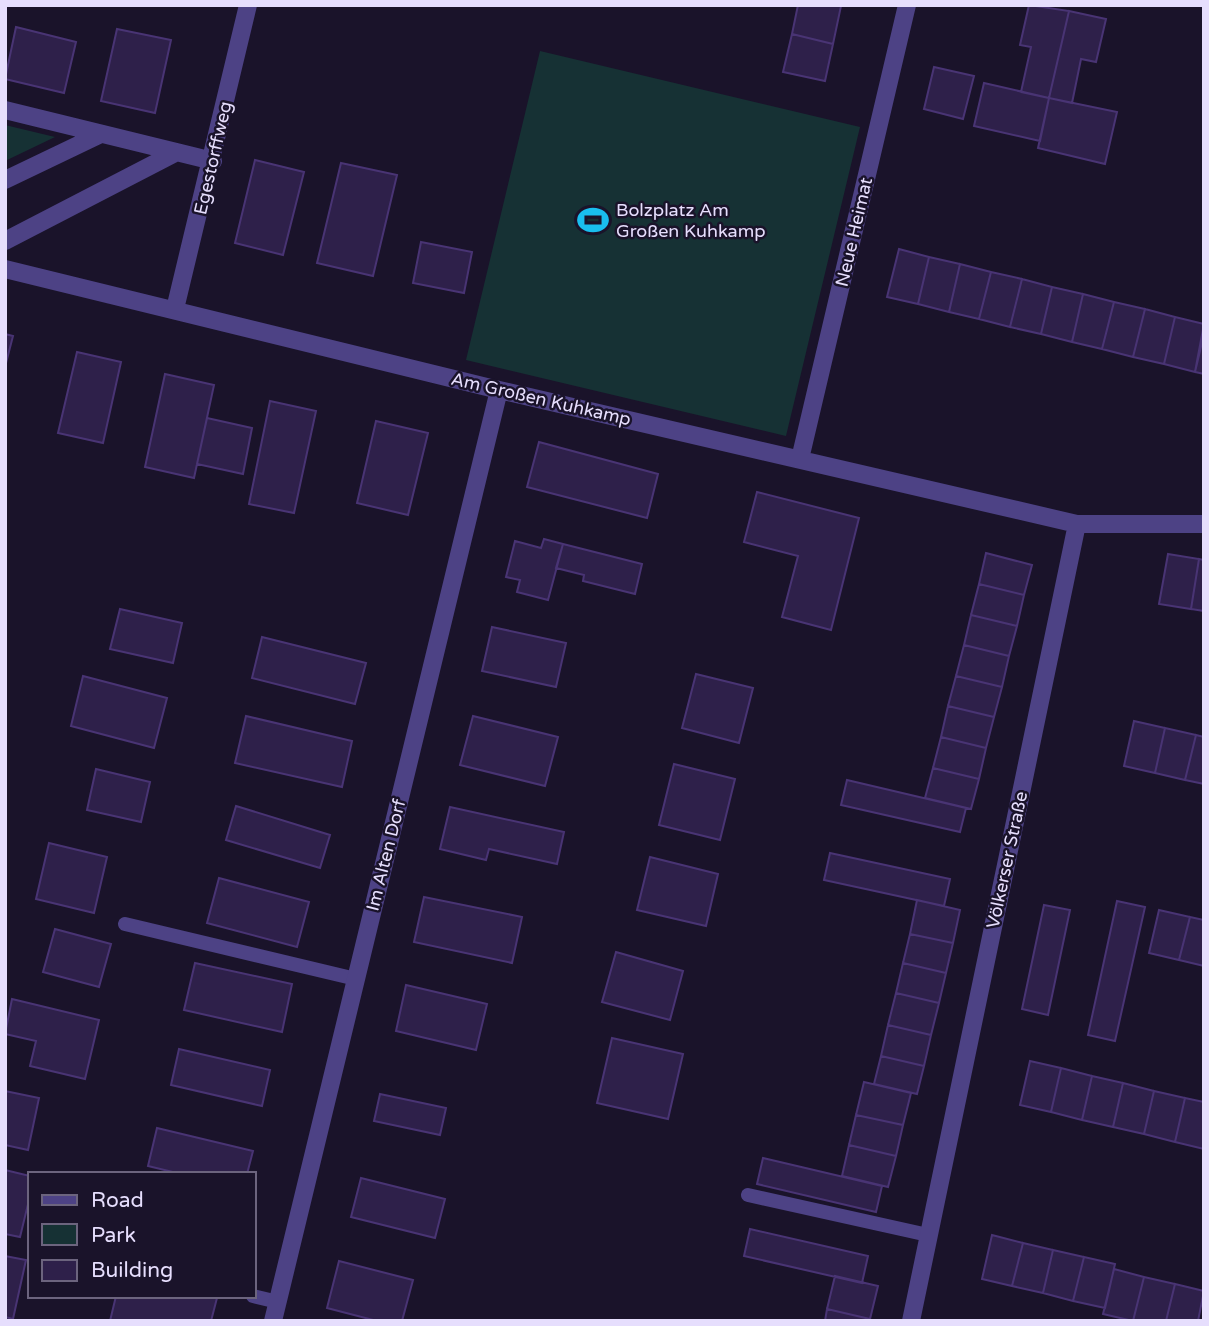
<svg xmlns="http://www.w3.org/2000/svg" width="1209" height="1326" font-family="'Varela Round',sans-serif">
<rect width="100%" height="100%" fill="#1a132a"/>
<path fill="#163134" d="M540,51l320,76 -74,309 -320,-76z
M5,125l50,12 -50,24z"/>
<path fill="#2e204a" stroke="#493474" stroke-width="2" d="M798,5l43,1 -8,38 -41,-10z
M1029,5l40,6 -20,87 -28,-6 10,-45 -11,-2z
M1069,11l37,8 -10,43 -15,-3 -9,44 -23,-5z
M16,27l60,15 -12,51 -59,-14z
M117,29l54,11 -16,73 -54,-12z
M792,34l41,10 -8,37 -42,-9z
M934,67l40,9 -11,43 -39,-10z
M984,83l65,15 -9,43 -66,-15z
M1049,98l68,14 -12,52 -67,-16z
M255,160l49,12 -21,83 -48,-12z
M341,163l56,12 -24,101 -56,-13z
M421,242l51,10 -8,41 -51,-10z
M899,249l30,8 -11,47 -31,-7z
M929,257l31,7 -11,48 -31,-8z
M960,264l31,8 -12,47 -30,-7z
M991,272l31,7 -12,48 -31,-8z
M1022,279l30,8 -11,47 -31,-7z
M1052,287l31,7 -11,48 -31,-8z
M1083,294l31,8 -12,47 -30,-7z
M1114,302l31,7 -12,48 -31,-8z
M1145,309l30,8 -11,47 -31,-7z
M1175,317l29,7 -9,48 -31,-8z
M5,334l8,2 -8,31z
M1204,334v40l-9,-2z
M77,352l44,10 -18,81 -45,-10z
M165,374l49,11 -20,93 -49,-11z
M270,401l46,10 -22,102 -45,-9z
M207,418l45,10 -9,46 -46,-10z
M376,421l52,12 -20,82 -51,-12z
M539,442l119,32 -11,44 -120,-31z
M757,492l102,26 -28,112 -49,-13 16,-61 -54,-14z
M544,539l19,5 -15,56 -31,-8 3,-12 -14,-3 9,-36 26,7z
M563,544l79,20 -7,30 -52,-13 1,-6 -28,-7z
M986,553l46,12 -8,30 -45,-11z
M1168,554l31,5 -8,50 -32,-5z
M1199,559l5,1v51l-13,-2z
M979,584l45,11 -7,31 -46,-11z
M120,609l62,14 -9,40 -63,-14z
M971,615l46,11 -8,30 -45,-11z
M492,627l74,16 -10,44 -74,-16z
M262,637l104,26 -11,41 -103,-26z
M964,645l45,11 -7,31 -46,-11z
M696,674l57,14 -14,55 -57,-15z
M83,676l84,22 -13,50 -83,-22z
M956,676l46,11 -8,30 -46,-11z
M948,706l46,11 -8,31 -45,-11z
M246,716l106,25 -10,46 -107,-24z
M473,716l85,21 -13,49 -85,-21z
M1134,721l31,7 -10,45 -31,-7z
M1165,728l31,7 -11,45 -30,-7z
M1196,735l8,2v47l-19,-4z
M941,737l45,11 -7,31 -46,-11z
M674,764l61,15 -15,61 -61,-15z
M933,768l46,11 -8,30 -46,-11z
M96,769l54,13 -9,40 -54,-12z
M847,780l119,28 -6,24 -119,-27z
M236,806l94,29 -10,33 -94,-28z
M450,807l114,25 -7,32 -68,-15 -3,11 -46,-11z
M49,843l58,14 -13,56 -58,-14z
M830,853l120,26 -6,27 -120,-26z
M650,857l68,17 -12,52 -69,-16z
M219,878l90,24 -12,45 -90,-24z
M424,897l98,20 -10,46 -98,-21z
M917,900l43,10 -7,33 -43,-9z
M1117,901l28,6 -30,134 -27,-6z
M1044,905l26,5 -22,105 -26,-6z
M1159,910l31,7 -11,43 -30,-7z
M1190,917l14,3v46l-25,-6z
M55,929l56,15 -12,43 -56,-15z
M910,934l43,9 -7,30 -43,-10z
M616,952l67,19 -13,49 -68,-18z
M195,963l97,21 -10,48 -98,-22z
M903,963l43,10 -7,30 -43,-10z
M406,985l81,19 -11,46 -80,-19z
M896,993l43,10 -8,32 -43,-10z
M12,999l87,21 -14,59 -55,-13 6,-25 -31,-7z
M888,1025l43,10 -7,31 -43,-10z
M612,1038l71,16 -15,65 -71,-16z
M179,1049l91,21 -8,36 -91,-21z
M881,1056l43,10 -7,28 -43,-10z
M1030,1061l31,7 -10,44 -31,-7z
M1061,1068l31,8 -10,44 -31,-8z
M1092,1076l31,7 -10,44 -31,-7z
M864,1082l47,11 -8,32 -47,-10z
M1123,1083l31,8 -10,43 -31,-7z
M5,1091l34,7 -11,52 -23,-5z
M1154,1091l31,7 -10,44 -31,-8z
M380,1094l66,14 -6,27 -66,-14z
M1185,1098l19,4v47l-29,-7z
M856,1115l47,10 -7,31 -47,-11z
M157,1128l96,23 -6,23h-66l-33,-8z
M849,1145l47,11 -8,31 -46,-11z
M763,1158l119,28 -6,26 -119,-28z
M5,1170l25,6v20l-10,41 -15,-3z
M361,1178l84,21 -10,39 -84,-21z
M750,1229l118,27 -6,27 -118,-27z
M992,1235l31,8 -11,43 -30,-7z
M1023,1243l30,7 -10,43 -31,-7z
M1053,1250l31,7 -11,44 -30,-8z
M5,1256l21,4 -13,59 -8,-2z
M1084,1257l31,7 -10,44 -32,-7z
M339,1261l74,19 -11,41h-25l-50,-13z
M1114,1269l30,8 -11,44 -30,-7z
M835,1276l43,10 -8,33 -43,-10z
M1144,1277l31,7 -9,37h-33z
M1175,1284l29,7 -6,30h-32z
M116,1296h92l9,2 -6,23h-101z
M827,1309l43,10v2h-45z"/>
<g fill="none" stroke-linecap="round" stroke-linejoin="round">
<path stroke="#4d4285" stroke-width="14" d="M125,924l231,55
M748,1195l180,40
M253,1296l25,6"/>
<path stroke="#4d4285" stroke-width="18" d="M5,110l208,51
M5,180l96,-46
M5,241l170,-88
M5,269l494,121 578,134h127
M175,309l73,-304
M800,459l107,-454
M273,1321l226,-931
M911,1321l166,-797"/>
</g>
<defs>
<symbol id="stadium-bare" viewBox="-9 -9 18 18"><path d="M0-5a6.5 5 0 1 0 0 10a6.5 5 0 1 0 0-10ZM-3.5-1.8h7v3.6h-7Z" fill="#19beee" stroke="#1a132a" stroke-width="2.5" paint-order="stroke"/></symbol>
</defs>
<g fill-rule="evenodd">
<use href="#stadium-bare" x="571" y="198" width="44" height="44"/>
</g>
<g text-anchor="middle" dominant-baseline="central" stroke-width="5" stroke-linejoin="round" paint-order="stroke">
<g font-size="18" fill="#e6defd" stroke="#1a132a">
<text transform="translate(213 158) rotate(-77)">Egestorffweg</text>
<text transform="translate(854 232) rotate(-77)">Neue Heimat</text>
<text transform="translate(541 399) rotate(13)">Am Großen Kuhkamp</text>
<text transform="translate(386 855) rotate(-76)">Im Alten Dorf</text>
<text transform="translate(1007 860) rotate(-78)">Völkerser Straße</text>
</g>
<g font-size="18" fill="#e6defd" stroke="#1a132a" text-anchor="start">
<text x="616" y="210">Bolzplatz Am<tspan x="616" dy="21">Großen Kuhkamp</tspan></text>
</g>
</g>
<rect width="1209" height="1326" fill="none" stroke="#e6defd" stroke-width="14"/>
<rect x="28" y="1172" width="228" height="126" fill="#1a132a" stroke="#6c647e" stroke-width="2"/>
<rect x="42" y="1195" width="35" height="10" fill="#4d4285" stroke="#6c647e" stroke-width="2"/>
<text x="91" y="1207" font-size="21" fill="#e6defd">Road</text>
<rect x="42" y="1224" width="35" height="21" fill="#163134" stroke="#6c647e" stroke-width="2"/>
<text x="91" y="1242" font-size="21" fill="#e6defd">Park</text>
<rect x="42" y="1260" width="35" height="21" fill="#2e204a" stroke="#6c647e" stroke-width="2"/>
<text x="91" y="1277" font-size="21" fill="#e6defd">Building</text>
</svg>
